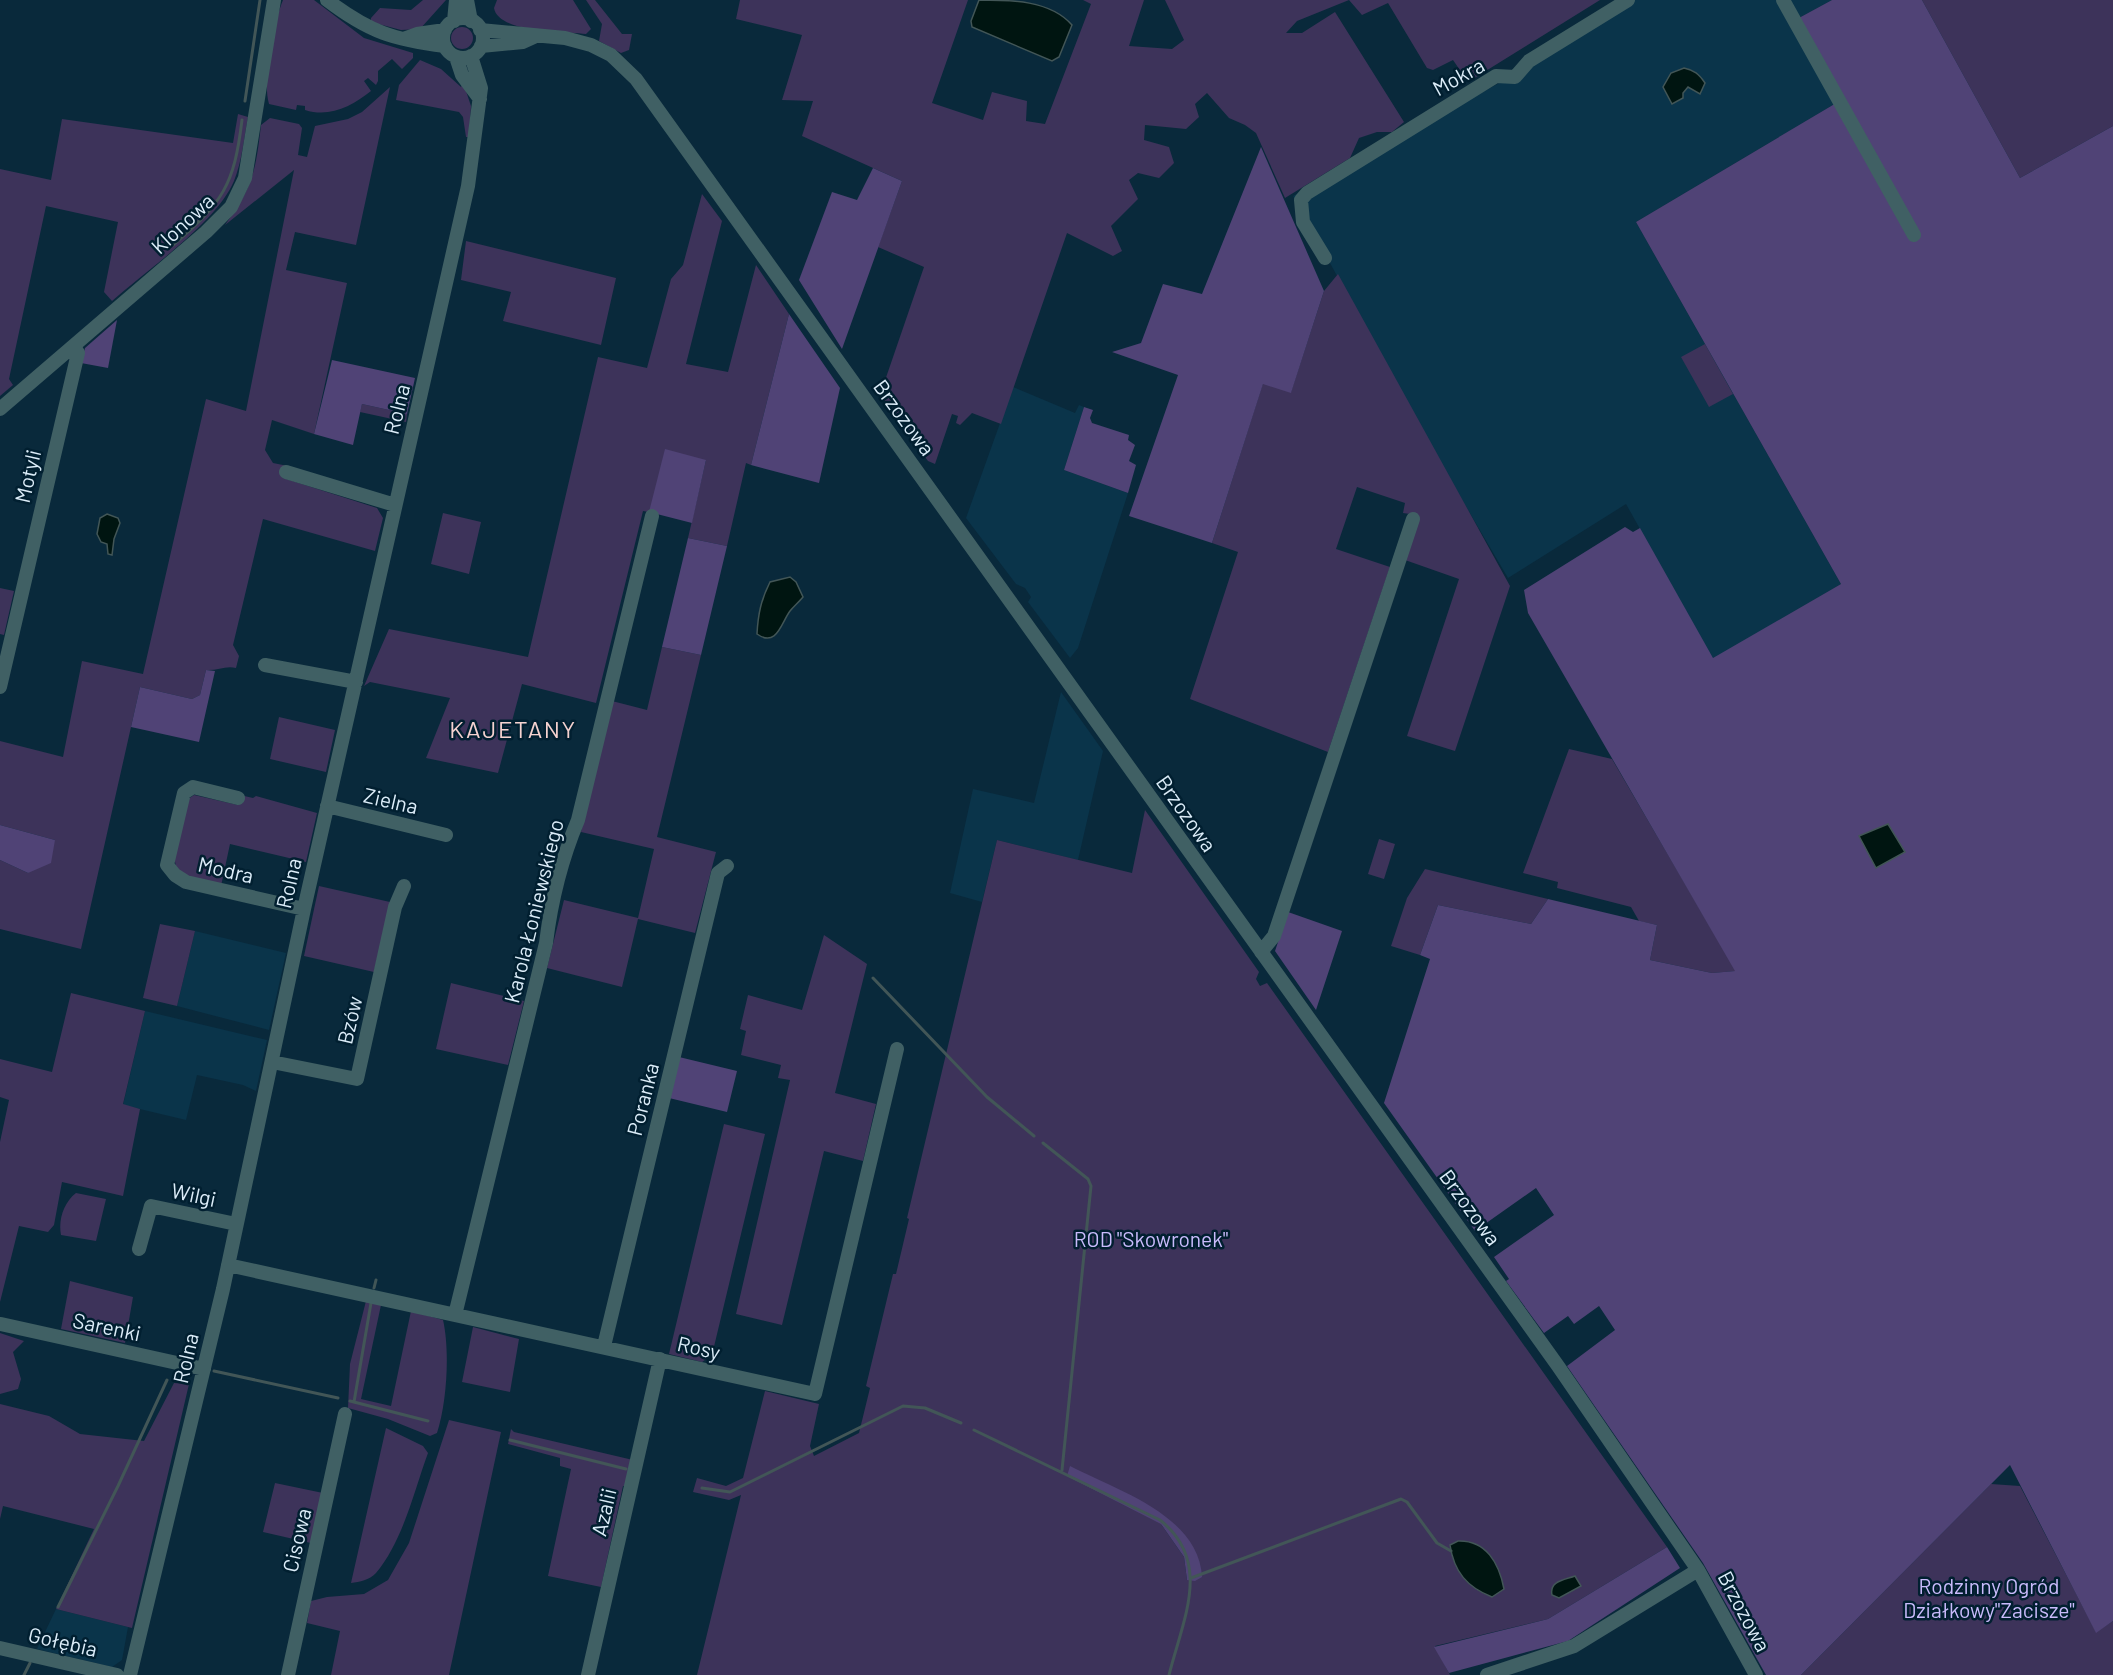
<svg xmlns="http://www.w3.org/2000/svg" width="2113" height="1675" font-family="Barlow,sans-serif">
<rect width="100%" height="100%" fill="#09293b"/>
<path fill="#0a344a" d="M1634,0h146l58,102 -202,120 205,362 -128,75 -87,-155 -118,74 -70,-119 -145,-263 208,-114z
M1787,0h45l-35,19z
M1013,387l62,26 4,-8 5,2 -20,63 64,23 -50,155 -8,10 -42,-56 3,-5 -6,-9 -9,-4 -50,-66z
M1061,692l42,59 -25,109 -81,-20 -15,62 -32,-9 23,-104 61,14z
M195,931l91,22 -17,77 -92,-24z
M145,1011l122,29 -11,51 -13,-6 -46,-10 -11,45 -63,-15z
M56,1609l72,18 -6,33 -10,7 -75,-18z"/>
<path fill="#3d335a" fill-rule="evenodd" d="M283,0h31l50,38 49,15v5l-11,11 -10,-10 -14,12v10l-2,4 -8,-7 -4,3 7,10c-19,15 -41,27 -66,19v-4l-8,-1 -1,5 -27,-6c-7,-23 4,-80 14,-104z
M423,0h23l-26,29 -19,1 -30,-8v-4l9,-10 31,2z
M497,0h76l18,29 -5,5c-22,-3 -88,-1 -92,-26z
M586,0h9l27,34h10l-3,16 -8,3 -22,-12 3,-17z
M740,0h228l-36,103 51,17 9,-28 35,9 -1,20 19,3 46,-120 -8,-4h61l-15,46 43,3 12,-9 -19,-40h435l-132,82 -15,-22 -20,10 -6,-2 -39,-65 -26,12 -13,-15 -52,21 -11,12h16l33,-21 69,110 -12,10h-15l-18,6 -9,20 -65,40 -29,-65 -11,-8 -16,-7 -22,-25 -12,11 4,13 -13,12 -41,-4 -1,15 25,7 5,16 -15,15 -21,-5 -9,7 9,19 -27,27 11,25 -9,5 -46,-23 -66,191 -29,-11 -12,12 -4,-2 2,-7 -6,-2 -17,50 -7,-3 -48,-66 44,-128 -46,-20 24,-66 -100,-45 11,-35 -31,-1 20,-65 -66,-16z
M1922,0h191v126l-93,52z
M451 38a11 11 0 1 1 22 0a11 11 0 1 1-22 0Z
M420,60l21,9 20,18 2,-5 8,24 -2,31h-3l-3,-20 -4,-5 -63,-12 3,-15z
M390,87l-34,158 -61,-13 -9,38 61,13 -33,151 -42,-14 -7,30 8,13 15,3 -5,12 94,30 6,10 -8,33 -112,-32 -30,126 6,11 -3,12c-10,-3 -19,3 -30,2l-6,25 -8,4 -52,-12 -59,262 -81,-20v-69l28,13 27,-33 -55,-15v-84l63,16 19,-96 61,13 63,-275 40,12 48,-241 -69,55c28,-37 31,-56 36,-100l9,-7 29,6 3,4 -4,27 9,2 8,-31 33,-7 14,-7z
M238,114l10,3c-4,21 -6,44 -14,64 -17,41 -87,89 -122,120l-8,-9 14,-70 -72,-16 -37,173 4,6 -13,11v-227l51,11 11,-61 171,24z
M702,194l20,27 -36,143 42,8 28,-107 33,49 -38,151 -5,-2 -19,83 -39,-8 18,-78 -57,52 -6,-1 -47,192 -74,-19 -24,89 -72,-15 24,-60 -80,-16 -6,4 25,-57 139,28 70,-300 49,11 24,-89 12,-14z
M466,241l150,37 -15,67 -98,-24 8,-29 -50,-12z
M1338,274l172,312 -55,165 -48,-15 52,-157 -54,-19 12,-45 -14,-2 2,-10 -48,-16 -21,62 54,18 -62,185 -138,-53 48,-147 -26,-9 51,-160 28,9 33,-101z
M1705,344l28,50 -24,13 -28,-50z
M362,404l45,10 -1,8 -46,-10z
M443,513l38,9 -12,52 -38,-10z
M0,588l14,3 -10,44 -4,-1z
M662,647l39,8 -44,182 59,15 -21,81 -57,-14 -16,68 -75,-19 17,-68 74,18 16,-69 -73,-17 31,-131 35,9z
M279,717l56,13 -9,42 -56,-13z
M1569,749l43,10 124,212 -24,2 -62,-13 7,-35 -18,-4 -8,-14 -74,-19 1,-6 -35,-9z
M194,795l44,10 2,-10 13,3 3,-2 61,17 -11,49 -76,-18 -9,42c-11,-2 -27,-3 -37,-9 -21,-14 -1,-57 4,-78z
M1145,810l114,162 -3,7 4,7 7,-3 400,564 -119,72 -113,27 15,29h-753l44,-180 -12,5 -36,-8 4,-14 29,8 17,-8 22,-87 54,13 -9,42 4,10 45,-23 11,-45 -4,-2 27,-112h3l13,-55 -2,-1 90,-378 135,33zM1161,1524l40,45 -14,11 -3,-23z
M1379,839l16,5 -11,35 -16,-5z
M1425,869l123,30 -17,25 -93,-19 -18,50 -29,-9 16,-48z
M319,886l71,16 -16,70 -70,-16z
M160,924l35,7 -18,75 -34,-8z
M824,935l43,29 -32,129 41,11 -13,57 -39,-10 -42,174 -46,-11 54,-234 -12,-2 3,-13 -40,-10 5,-24 -6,-2 8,-34 54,15z
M451,983l73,18 -16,64 -72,-16z
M71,993l74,18 -22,93 17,5 -17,87 -61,-14 -8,43 -6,7 -29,-6 -19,76v-160l9,-42 -9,-3v-38l52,13z
M724,1124l41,10 -53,221 -10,7 -33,-8z
M76,1193l30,6 -10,42 -35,-6c-3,-15 3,-33 15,-42z
M70,1281l63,16 -8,46 -64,-14z
M366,1301l15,4 -20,94 30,7 20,-95 32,9c7,30 4,83 -6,113l-7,3 -42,-17 -40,-11 2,-44z
M473,1327l46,12 -9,53 -48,-10z
M0,1333l24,8 -11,11 8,27 -3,10 -18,5z
M174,1383l15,1 -57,244 -76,-19 38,-80 -91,-23 -3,13v-115l49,12 31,18 64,7z
M449,1420l52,12 -52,243h-118l9,-44 -33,-8 4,-22 16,-4 37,-3 24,-14 21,-37z
M386,1428l37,18 5,7c-14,38 -25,88 -52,120 -7,7 -16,9 -25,10z
M511,1429l3,3 119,28 -6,26h-4l-22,101 -53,-11 23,-107 -11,-3v-8l-52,-14z
M275,1483l48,10 -12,50 -48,-11z
M1991,1484l29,2 76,146 17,-11v54h-312z"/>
<path fill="#504376" d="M1832,0h90l98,178 93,-52v1495l-17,12 -86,-168 -209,210h-35l-63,-112 -136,-197 48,-36 -16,-24 -25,18 -6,-8 -24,17 -38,-52 3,-2 -15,-22 60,-42 -18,-27 -61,43 -91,-128 46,-144 -10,-4 18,-50 93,19 17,-25 109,26 -7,35 62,13 23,-2 -207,-358 -4,-23 101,-63 8,5 7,-4 73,130 128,-74 -205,-362 207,-123 -46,-80z
M1261,147l63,144 -33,102 -28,-9 -51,159 -83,-27 49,-141 -66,-23 29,-9 22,-59 39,10z
M873,168l29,13 -60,168 -43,-69 33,-88 25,8z
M789,314l51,74 -21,95 -68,-18z
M117,320l-9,48 -27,-5 4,-15z
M332,360l83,18 -8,36 -45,-10 -9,41 -39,-11z
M1084,407l9,3 -3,8 2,5 37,12 -1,5 7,5 -6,16 7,4 -8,28 -64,-23z
M665,449l41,11 -14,63 -43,-11z
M688,538l39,8 -26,109 -39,-8z
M206,670l9,1 -16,71 -68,-15 9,-40 52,12 8,-4z
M0,825l55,15 -4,23 -23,10 -28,-13z
M1288,912l54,19 -26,79 -41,-59z
M679,1057l58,14 -10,41 -58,-14z
M1070,1466c46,24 129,49 132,111l-7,4 -8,-1 -3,-23 -23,-33 -94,-48z
M1667,1547l13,21 -112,73 -119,32 -15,-26 114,-28z"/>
<path fill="#001511" stroke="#425657" stroke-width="1.5" d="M979,0c32,0 71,0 93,25l-13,32 -7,4 -80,-34 -1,-6z
M1684,68c10,2 15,6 21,15l-5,11 -12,-7 -5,6v5l-11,6 -9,-17 8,-14z
M107,514l11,4 2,5 -6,16 -2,16 -4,-1 -1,-10 -6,-2 -4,-8 3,-16z
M790,577l6,5 7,15c-4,5 -9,9 -13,14 -9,12 -13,37 -33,23 1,-20 4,-34 13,-52z
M1888,824l17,28 -29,16 -17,-32z
M1458,1541c28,-1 41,22 46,48l-12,8c-25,-10 -38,-25 -42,-52z
M1575,1576l6,10 -22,12 -7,-3c-3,-14 12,-15 23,-19z"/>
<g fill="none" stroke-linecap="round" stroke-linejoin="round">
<path stroke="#425657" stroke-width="3" d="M245,101l15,-101
M173,245c50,-43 61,-59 69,-125
M873,978l114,119 47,39
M1043,1143l45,36 3,7 -29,284
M374,1288l2,-8
M214,1371l124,27
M350,1401l78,20
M354,1402l17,-99
M974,1430l186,90c53,42 23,99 9,155
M510,1440l116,29
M702,1488l28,4 173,-86 22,2 36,15
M1191,1578l210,-79 6,3 30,41 14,8
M58,1607l60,-121 49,-106
M24,1675l6,-12"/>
<path stroke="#406064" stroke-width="14" d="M327,0c42,32 67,40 118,46
M467,0l4,21
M1783,0l131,235
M443 38a20 20 0 1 1 40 0a20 20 0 1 1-40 0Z
M454,21l2,-21
M480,30l85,8 26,7 20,10 25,24 922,1287 140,204 58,105
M406,38l11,-4 28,-4
M481,46l42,-4 11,-5
M456,57l6,18 18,24
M1325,258l-22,-36 -2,-22 6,-7 189,-117 19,1 14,-16 99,-61
M0,409l206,-177 25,-25 14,-29 29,-178
M286,472l109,33
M265,665l91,17
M0,687l78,-334 -4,-7
M238,798l-45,-11 -9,6 -17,72 8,10 11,7 118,27
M327,806l119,29
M1261,952l13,-16 139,-417
M272,1062l85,17 38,-172 9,-21
M139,1249l12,-43 85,18
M228,1265l587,129 82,-345
M455,1315l91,-372c5,-41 16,-85 32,-123l74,-304
M1,1324l203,45
M604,1346l114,-473 9,-7
M0,1648l117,27
M130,1675l93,-386 81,-380 164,-723 13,-98 -10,-32
M288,1675l57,-261
M588,1675l72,-316
M1487,1675l87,-29 124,-76"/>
</g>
<g text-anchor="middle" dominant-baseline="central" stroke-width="5" stroke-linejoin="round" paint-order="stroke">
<g font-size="21" fill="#dcedf9" stroke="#011f30">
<text transform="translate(1458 76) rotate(-29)">Mokra</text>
<text transform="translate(182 223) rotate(-43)">Klonowa</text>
<text transform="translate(396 409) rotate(-76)">Rolna</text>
<text transform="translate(905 417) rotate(54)">Brzozowa</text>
<text transform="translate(27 476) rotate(-77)">Motyli</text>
<text transform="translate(391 800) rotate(13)">Zielna</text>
<text transform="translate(1187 813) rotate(55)">Brzozowa</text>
<text transform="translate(226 869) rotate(13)">Modra</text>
<text transform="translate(288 883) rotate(-77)">Rolna</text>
<text transform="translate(533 911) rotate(-76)">Karola Łoniewskiego</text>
<text transform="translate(349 1020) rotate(-77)">Bzów</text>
<text transform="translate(642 1099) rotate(-76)">Poranka</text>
<text transform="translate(194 1194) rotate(12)">Wilgi</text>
<text transform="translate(1471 1207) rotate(54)">Brzozowa</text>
<text transform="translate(107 1326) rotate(12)">Sarenki</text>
<text transform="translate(699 1347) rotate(13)">Rosy</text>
<text transform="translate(185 1358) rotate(-77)">Rolna</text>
<text transform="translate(603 1512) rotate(-77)">Azalii</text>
<text transform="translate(296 1540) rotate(-77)">Cisowa</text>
<text transform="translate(1745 1611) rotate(62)">Brzozowa</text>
<text transform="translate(63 1641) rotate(13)">Gołębia</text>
</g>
<g font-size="21" fill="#cabbfc" stroke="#011f30">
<text x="1151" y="1238">ROD "Skowronek"</text>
<text x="1989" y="1585">Rodzinny Ogród<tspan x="1989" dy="24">Działkowy"Zacisze"</tspan></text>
</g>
<g font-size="24" letter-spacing="1.5" fill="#f5d2d0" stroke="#011f30">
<text x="513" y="728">KAJETANY</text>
</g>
</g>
</svg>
